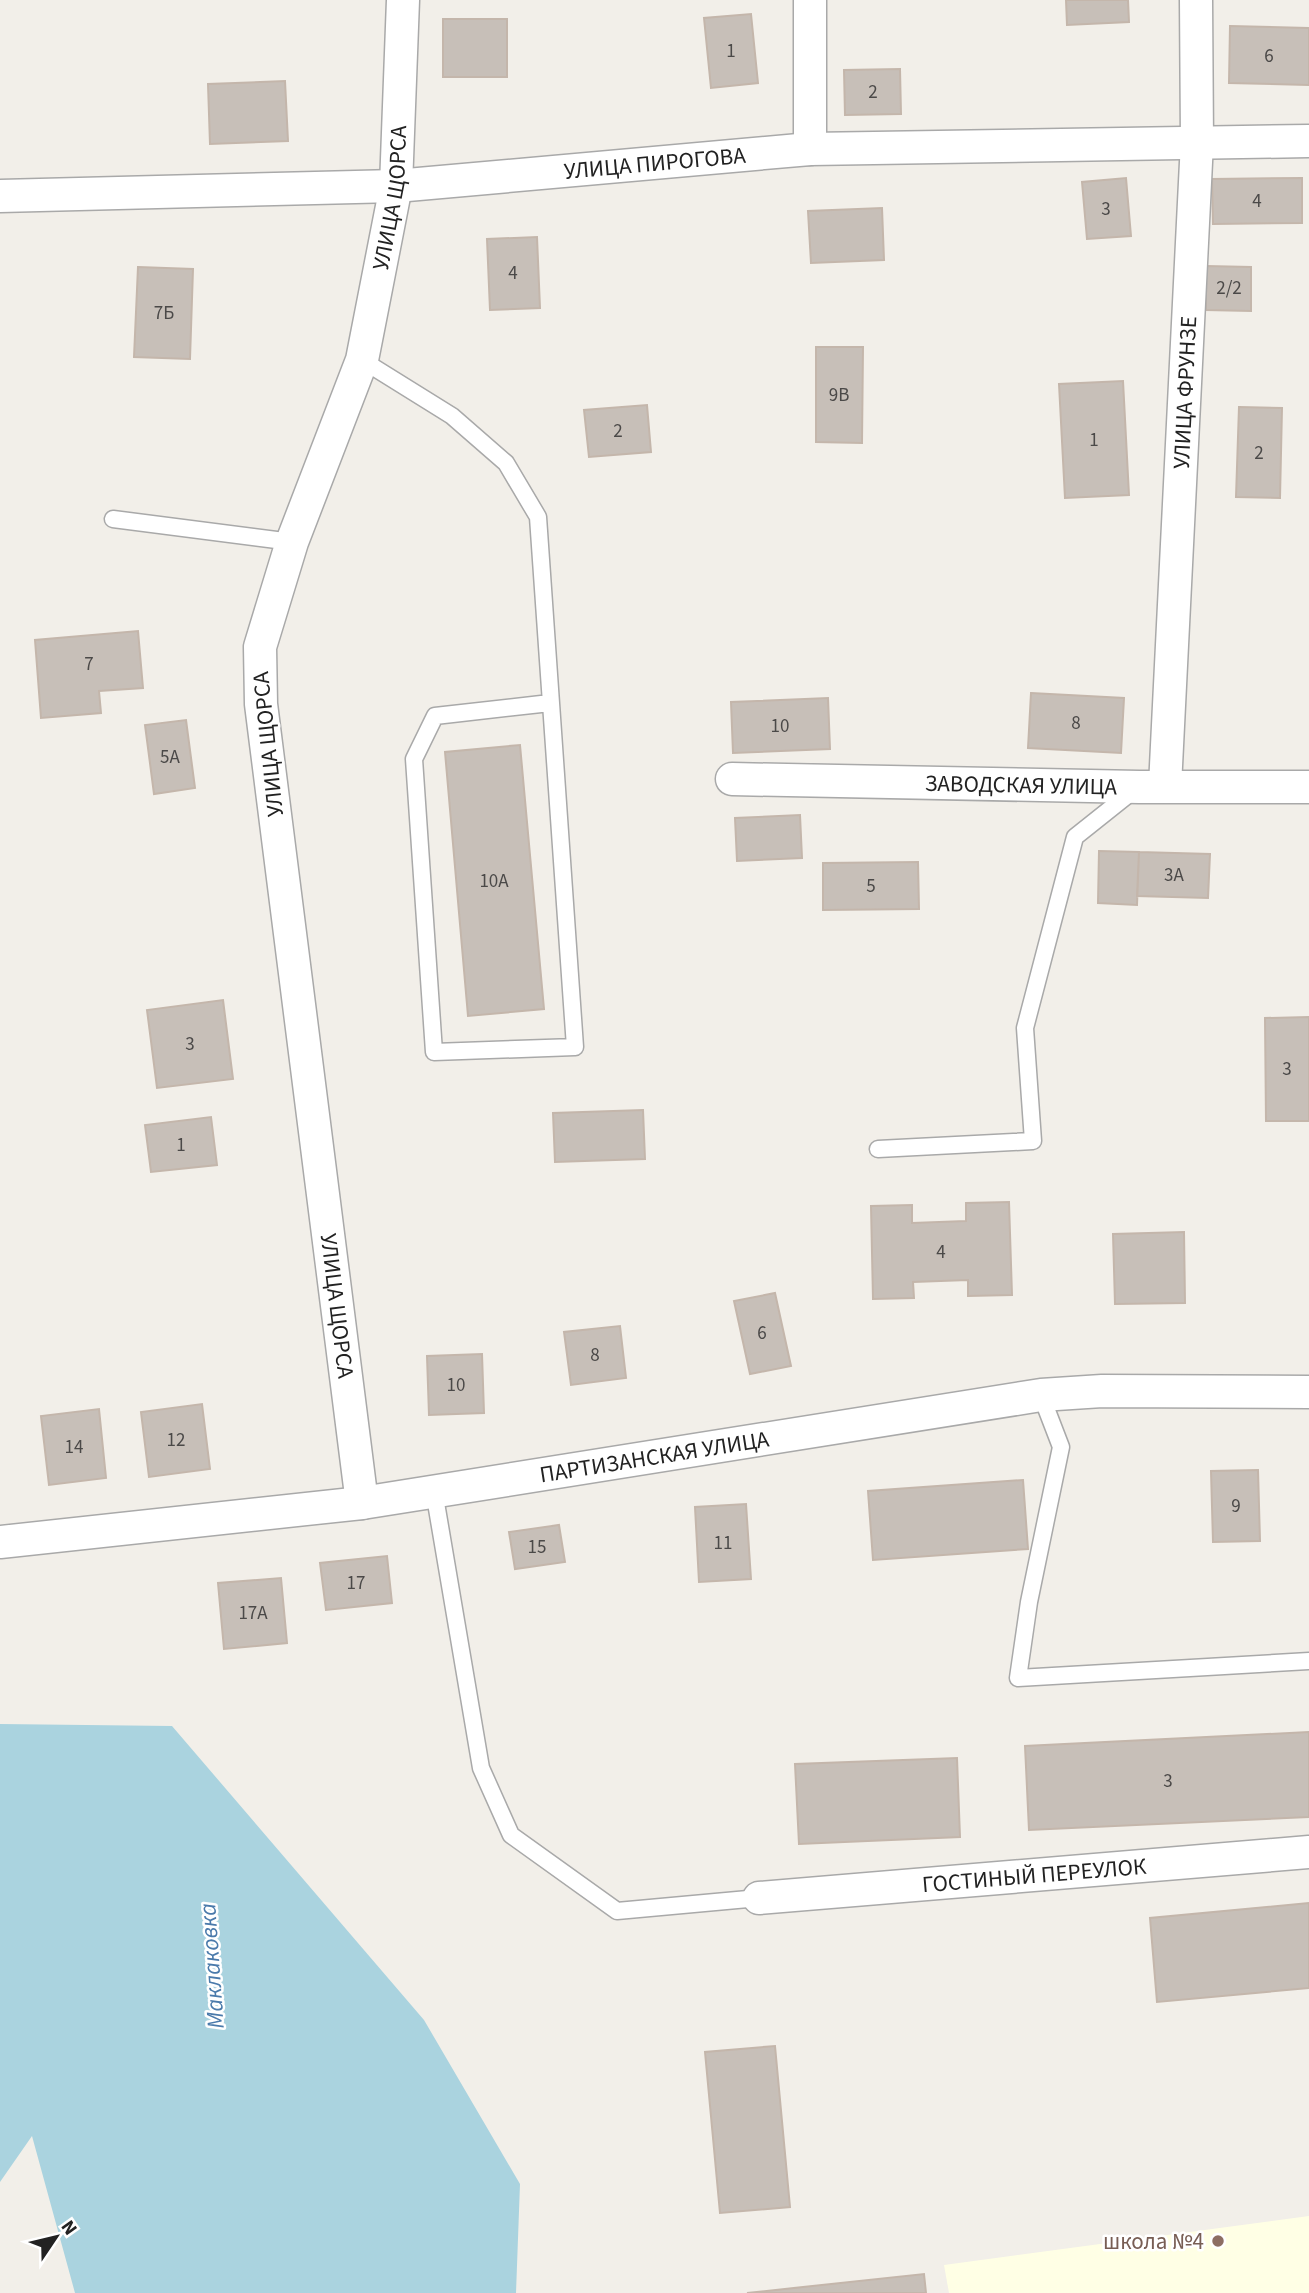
<svg xmlns="http://www.w3.org/2000/svg" width="1309" height="2293" font-family="'Source Sans 3',sans-serif">
<rect width="100%" height="100%" fill="#f2efe9"/>
<path fill="#ffffe5" d="M1309,2216v77h-360l-5,-28z"/>
<path fill="#aad3df" d="M0,1724l172,2 252,294 96,164 -4,109h-441l-43,-157 -32,46z"/>
<path fill="#c7bfb8" stroke="#c4b6ab" stroke-width="2" d="M1066,0h62l1,22 -62,3z
M751,14l7,69 -47,5 -7,-70z
M443,19h64v58h-64z
M1230,26l79,2v57l-80,-2z
M900,69l1,45 -56,1 -1,-45z
M285,81l3,60 -78,3 -2,-60z
M1126,178l5,58 -44,3 -5,-57z
M1302,178v45l-89,1 -1,-45z
M882,208l2,52 -73,3 -3,-52z
M537,237l3,71 -50,2 -3,-71z
M1206,266l45,1v44l-45,-1z
M138,267l55,2 -3,90 -56,-2z
M816,347h47l-1,96 -46,-1z
M1123,381l6,114 -64,3 -6,-114z
M647,405l4,47 -62,5 -5,-47z
M1239,407l43,1 -2,90 -44,-1z
M138,631l5,57 -44,3 2,22 -60,5 -6,-78z
M1031,693l93,5 -3,55 -93,-5z
M828,698l2,51 -97,4 -2,-51z
M186,720l9,68 -41,6 -9,-69z
M520,745l24,264 -76,7 -23,-264z
M800,815l2,43 -65,3 -2,-43z
M1099,851l40,1 -2,53 -39,-2z
M1139,852l71,2 -2,44 -71,-2z
M918,862l1,47 -96,1v-47z
M223,1000l10,79 -76,9 -10,-78z
M1309,1017v104h-43l-1,-103z
M643,1110l2,49 -90,3 -2,-49z
M211,1117l6,48 -66,7 -6,-47z
M1009,1202l3,93 -44,1v-16l-55,2 1,16 -41,1 -2,-93 41,-1v18l54,-2v-18z
M1184,1232l1,71 -70,1 -2,-70z
M775,1293l16,73 -41,8 -16,-73z
M620,1326l6,52 -55,7 -7,-53z
M482,1354l2,59 -55,2 -2,-59z
M202,1404l8,65 -61,8 -8,-65z
M99,1409l7,69 -57,7 -8,-69z
M1258,1470l2,71 -47,1 -2,-71z
M1023,1480l5,69 -155,11 -5,-69z
M746,1504l5,75 -52,3 -4,-75z
M559,1525l6,37 -50,7 -6,-37z
M387,1556l5,47 -66,7 -6,-47z
M281,1578l6,65 -63,6 -6,-66z
M1309,1732v85l-280,13 -4,-84z
M957,1758l3,79 -161,7 -4,-80z
M1309,1903v85l-152,14 -7,-84z
M775,2046l15,161 -70,6 -15,-161z
M924,2274l2,19h-179z"/>
<g fill="none" stroke-linecap="round" stroke-linejoin="round">
<defs>
<path id="lane" d="M362,360l90,56 54,47 32,54 37,530 -141,5 -20,-293 21,-43 115,-13
M113,519l179,23
M878,1149l155,-8 -8,-113 50,-191 59,-47
M1041,1395l20,52 -32,155 -11,76 291,-17
M434,1491l47,277 30,67 106,76 142,-13"/>
<g id="street">
<path d="M810,0v149"/>
<path id="s1" d="M0,196l396,-10 414,-37 499,-8"/>
<path id="s2" d="M732,779l407,8h170"/>
<path id="s3" d="M1165,786l32,-644 -1,-142"/>
<path id="s4" d="M362,1503l-101,-799 -1,-57 32,-105 70,-182 34,-174 7,-186"/>
<path id="s5" d="M0,1542l362,-39 679,-108 61,-4 207,1"/>
<path id="s6" d="M759,1898l550,-46"/>
</g>
</defs>
<use href="#lane" stroke="#a9a9a9" stroke-width="19"/>
<use href="#street" stroke="#a9a9a9" stroke-width="35"/>
<use href="#lane" stroke="#fff" stroke-width="16"/>
<use href="#street" stroke="#fff" stroke-width="32"/>
</g>
<circle fill="#8d6e63" stroke="#fff" stroke-width="2.5" cx="1218" cy="2241" r="7"/>
<g text-anchor="middle" dominant-baseline="central" stroke-width="5" stroke-linejoin="round" paint-order="stroke">
<g font-size="19" fill="#4b4948">
<text x="731" y="51">1</text>
<text x="1269" y="56">6</text>
<text x="873" y="92">2</text>
<text x="1257" y="201">4</text>
<text x="1106" y="209">3</text>
<text x="513" y="273">4</text>
<text x="1229" y="288">2/2</text>
<text x="164" y="313">7Б</text>
<text x="839" y="395">9В</text>
<text x="618" y="431">2</text>
<text x="1094" y="440">1</text>
<text x="1259" y="453">2</text>
<text x="89" y="664">7</text>
<text x="1076" y="723">8</text>
<text x="780" y="726">10</text>
<text x="170" y="757">5А</text>
<text x="1174" y="875">3А</text>
<text x="494" y="881">10А</text>
<text x="871" y="886">5</text>
<text x="190" y="1044">3</text>
<text x="1287" y="1069">3</text>
<text x="181" y="1145">1</text>
<text x="941" y="1252">4</text>
<text x="762" y="1333">6</text>
<text x="595" y="1355">8</text>
<text x="456" y="1385">10</text>
<text x="176" y="1440">12</text>
<text x="74" y="1447">14</text>
<text x="1236" y="1506">9</text>
<text x="723" y="1543">11</text>
<text x="537" y="1547">15</text>
<text x="356" y="1583">17</text>
<text x="253" y="1613">17А</text>
<text x="1168" y="1781">3</text>
</g>
<g font-size="23" fill="#222" stroke="#fff">
<text stroke="none"><textPath href="#s1" startOffset="656">УЛИЦА ПИРОГОВА</textPath></text>
<text stroke="none"><textPath href="#s4" startOffset="1332">УЛИЦА ЩОРСА</textPath></text>
<text stroke="none"><textPath href="#s3" startOffset="394">УЛИЦА ФРУНЗЕ</textPath></text>
<text transform="translate(268 744) rotate(-96)">УЛИЦА ЩОРСА</text>
<text stroke="none"><textPath href="#s2" startOffset="289">ЗАВОДСКАЯ УЛИЦА</textPath></text>
<text transform="translate(337 1306) rotate(83)">УЛИЦА ЩОРСА</text>
<text stroke="none"><textPath href="#s5" startOffset="660">ПАРТИЗАНСКАЯ УЛИЦА</textPath></text>
<text stroke="none"><textPath href="#s6" startOffset="276">ГОСТИНЫЙ ПЕРЕУЛОК</textPath></text>
</g>
<g font-size="23" fill="#785e54" stroke="#fff" text-anchor="end">
<text x="1204" y="2241">школа №4</text>
</g>
<g font-size="24" font-style="italic" fill="#4a7aab" stroke="#fff">
<text transform="translate(212 1966) rotate(-94)">Маклаковка</text>
</g>
</g>
<g transform="translate(56 2237) rotate(55)" stroke="#ffffff" stroke-width="5" paint-order="stroke">
<path d="M0-5L12 26L0 18L-12 26Z" fill="#222222"/>
<text y="-10" font-size="19" font-weight="bold" text-anchor="middle" fill="#222222">N</text>
</g>
</svg>
